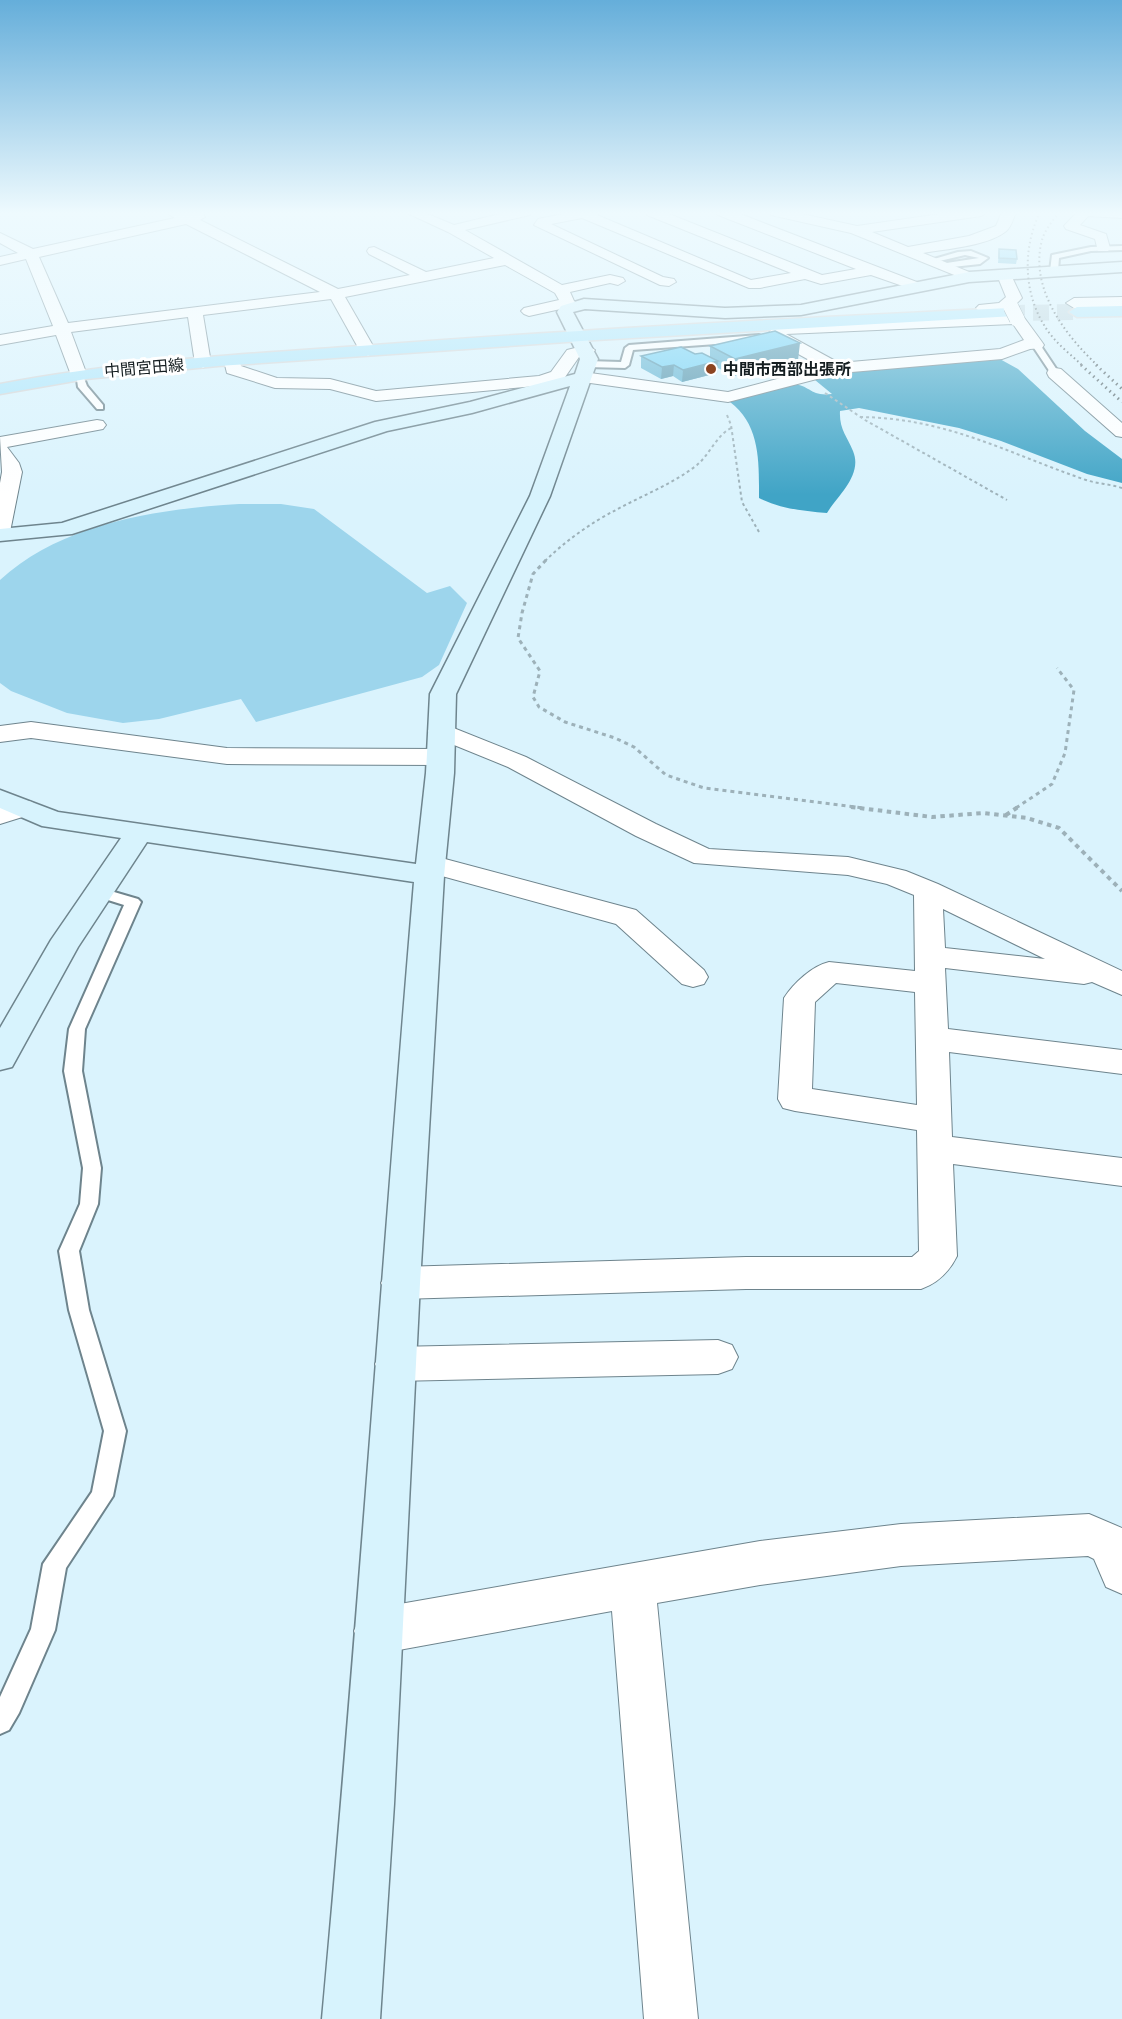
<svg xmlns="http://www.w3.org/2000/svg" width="1122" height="2019" font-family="Cabin,'Noto Sans JP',sans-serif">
<rect width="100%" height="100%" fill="#daf3fd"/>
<path fill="#9dd5ec" d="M239,504h42l33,5 113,84 23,-7 17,17 -28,62 -17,12 -166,45 -15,-23 -82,20 -36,4 -56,-10 -56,-22 -11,-8v-103c62,-57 158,-71 239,-76z"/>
<path fill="#40a4c6" d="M998,358l20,11 67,62 37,28v24l-35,-9 -86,-33 -42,-13 -100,-20 -19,3c-1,18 7,25 13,40 10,24 -15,44 -26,62 -23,-2 -46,-4 -68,-15 0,-34 2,-73 -29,-96l62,-18c19,1 18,13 40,10l-17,-14 6,-3 35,-7z"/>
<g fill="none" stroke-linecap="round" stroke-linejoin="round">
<path stroke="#bcd3dc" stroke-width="16" stroke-dasharray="16 8" stroke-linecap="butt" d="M1009,313l68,-1"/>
<defs>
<path id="lane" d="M1122,246v4l-31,1 -32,7 -1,13 -4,2 -4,-2 2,-16 39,-8z
M971,251l17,7 -8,6 -37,4h-3v-4l39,-6 -14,-3 -34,8 -4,-2 31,-9z
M759,335l9,5 -4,3 -6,-2 -125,9 -4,15 -4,3 -38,-1 -4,-3 4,-3 34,1 4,-14 4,-3z
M1033,343h6l20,30 -1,2h-6l-20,-30z
M76,373h6l5,13 16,19v4h-6l-19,-22z
M97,887l41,12 3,3 -56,127 -3,42 19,97 -3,36 -19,47 10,59 37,121 -13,65 -47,72 -11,62 -36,83 -10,17 -9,4v-37l31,-68 12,-65 49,-72 12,-61 -35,-121 -10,-59 21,-47 3,-36 -19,-97 5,-42 55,-124 -32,-10 -3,-3 3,-3z"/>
<path id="street" d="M166,212l37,2 2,3 -5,3 138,69 72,-14 -41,-21 -2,-3 2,-3 5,-1 52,25 68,-14 -46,-26 -43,-20h18l31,13 54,-13h24l-2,3 -65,15 97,55 48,-10 13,3 2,3 -7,4 -8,-2 -40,9 4,9 7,5 -3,3 -5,2 -8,-3 -36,8 -5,-2 -3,-3 3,-3 35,-8 -4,-7 -50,-28 -160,32 31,54 -8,5 -8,-5 -29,-52 -128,16 8,48 -8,5 -8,-5 -7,-46 -117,15 16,43 -2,4h-12l-2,-4 -15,-40 -56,10v-10l53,-9 -27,-67 -26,6v-8l18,-4 -18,-10v-10l33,16 142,-31zM186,224l134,68 -252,31 -29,-66z
M573,212h27l-3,3 154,65 40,-7 -144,-58 -2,-3h19l158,63 34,-6 -138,-54 -2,-3h19l187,72 2,3 -7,4 -46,-16 -50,9 -16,-5 -45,9h-11l-167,-70 -31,6 112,53 11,2 2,3 -7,4 -9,-1 -126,-60 4,-6z
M769,212h24l64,14 97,-14h34l-7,4 -109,16 36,15 61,-11 27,-10 6,-14h14c-3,7 -5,16 -11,20 -18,14 -60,17 -82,21l51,21 2,3 -7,4 -118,-48 -80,-18z
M1077,212h45v6l-34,-2 -8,9 26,9 4,14 -2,3h-10l-3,-12 -29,-10 -2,-3z
M1004,271l7,4 11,23 -6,6 3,3 -8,5 -32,-1 -3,-3 3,-3 20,-2 7,-6 -9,-22z
M1122,297v10l-48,1 -8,-5 8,-5z
M1017,314l6,2 19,26 2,3 -2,3 -12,1 -28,10 -162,14 -112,29 -145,-20 -6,-1 -2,-4 2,-4 6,-1 145,20 94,-25 -53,-29 -2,-3 6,-7 17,-4zM1013,324l11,16 -24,9 -161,14 -53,-29z
M587,345l8,5 -2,3 -14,4 -16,23 -17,5 -170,16 -46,-12 -55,-1 -48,-15 -3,-12 2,-4h12l3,9 36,12 53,1 46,12 163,-15 12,-4 16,-22z
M1055,368l6,1 61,54v14l-6,-1 -67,-59 -2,-4 2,-4z
M97,420l6,1 3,4 -3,4 -96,18 12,16 3,9 -12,60 -3,4 -7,2v-55l2,-11 -2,-35z
M31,722l196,26 213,1 9,3 4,5 -4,5 -9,3 -213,-1 -196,-26 -31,4v-16z
M441,723l85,34 130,67 53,25 139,8 58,14 32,13 184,87v24l-30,-13 -8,2 -139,-16 3,61 174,21v24l-173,-22 3,85 170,21v28l-169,-22 4,92c-8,16 -19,27 -36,33h-175l-346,10 -13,-5 -6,-11 6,-11 13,-5 346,-10h166l7,-6 -2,-121 -122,-19 -12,-3 -5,-9 6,-101c10,-15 28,-32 45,-36l86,9 -1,-76 -27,-11 -39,-9 -154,-12 -58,-27 -128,-69 -76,-31 -4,-5 4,-5zM943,909l102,50 -100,-11zM836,983l79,9 2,113 -105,-16 3,-87z
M22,800l10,2 3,6 -3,6 -32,10v-17z
M430,855l206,55 68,60 4,7 -4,7 -11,3 -11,-3 -66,-60 -196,-54 -4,-6 4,-6z
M718,1340l14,5 6,12 -6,12 -14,5 -323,7 -14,-5 -6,-12 6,-12 14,-5z
M1089,1514l33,14v66l-16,-7 -12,-28 -6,-3 -187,10 -141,19 -103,18 41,416h-54l-32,-408 -235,43 -16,-7 -7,-16 7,-16 16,-7 383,-67 141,-17z"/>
<path id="secondary" d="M1122,262v10l-153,10 -168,33 -76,3 -140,-9 -12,3 25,47 -48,137 -94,198 -2,79 -10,103 -24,407 -26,521 -14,215h-58c35,-379 60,-758 92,-1137l-267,-40 -69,105 -66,120 -12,3v-42l51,-88 70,-102 -79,-12 -42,-18v-18l58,22 358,52 10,-91 4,-79 100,-198 40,-110 -98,27 -85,18 -315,103 -72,7v-12l62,-6 313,-101 95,-20 105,-28 5,-15 -23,-47 4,-6 23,-7 141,9 76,-3 168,-33z"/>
<path id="primary" d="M1122,306v10l-45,1 -8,-5 8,-5z
M1009,308l8,5 -2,3 -419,24 -378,26 -132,13 -86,15v-10c124,-24 249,-30 374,-39 212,-16 423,-27 635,-37z"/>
</defs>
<use href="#lane" stroke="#6e848d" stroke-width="4"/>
<use href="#street" stroke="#6e848d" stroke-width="2"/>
<use href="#secondary" stroke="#6e848d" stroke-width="3"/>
<use href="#primary" stroke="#d5d6d7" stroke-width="3"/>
<path stroke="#9db1b9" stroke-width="2" stroke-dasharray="3 3" stroke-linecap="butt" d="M825,393l40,27 142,80
M727,415l4,10 11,77 17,30
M860,417c87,1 147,36 226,63 12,4 24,4 36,8
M545,561c19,-19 47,-39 71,-51 27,-15 57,-26 81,-45 13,-11 19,-29 34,-37"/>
<path stroke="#9db1b9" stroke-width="3" stroke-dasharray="4 4" stroke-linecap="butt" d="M546,560l-13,14 -11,39 -4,25 22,33 -7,26 6,10 26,15 50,16 19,9 32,28 38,13 159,20
M1016,808l36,-24 13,-31 9,-63 -17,-22"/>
<path stroke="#9db1b9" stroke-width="4" stroke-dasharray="4.5 4.5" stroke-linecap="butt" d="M851,807l81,10 51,-4 44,5 32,10 63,63
M1006,815l12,-8"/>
<use href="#lane" fill="#fff" fill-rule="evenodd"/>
<use href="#street" fill="#fff" fill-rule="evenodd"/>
<use href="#secondary" fill="#d7f3fd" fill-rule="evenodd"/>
<use href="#primary" fill="#afe6fb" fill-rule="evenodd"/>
<path stroke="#5a696e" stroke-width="2" stroke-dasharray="1.5 3" stroke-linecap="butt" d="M1040,212c-17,35 -17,79 4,113 9,16 26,29 39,41
M1059,212c-6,9 -14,17 -17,28 -13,48 23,95 56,126"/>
<path stroke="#5a696e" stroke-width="3" stroke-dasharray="1.5 4" stroke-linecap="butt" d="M1081,365l41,37
M1096,365l26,24"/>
<defs>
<path id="street-bridge" d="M1011,307l6,12"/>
</defs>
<use href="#street-bridge" stroke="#6e848d" stroke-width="16" stroke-linecap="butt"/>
<use href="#street-bridge" stroke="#fff" stroke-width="15"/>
</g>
<path fill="#60b3d2" d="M999,249l18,10 -1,5 -18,-1z
M710,346l88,14 -65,16 -15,-8 -1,5 -35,9 -9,-6 -12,3 -20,-11v-12l54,-2 15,3z"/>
<path fill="#4e92ab" d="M800,343l-2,17 -65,16 2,-17z
M718,361l-1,12 -35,9 1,-12z
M674,365l-1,11 -12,3 1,-12z"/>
<path fill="#70d0f4" stroke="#4e92ab" stroke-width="1.5" d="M999,249l17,1 1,9 -18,-1z
M775,331l25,12 -65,16 -25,-13z
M681,347l14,7 7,-1 16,8 -35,9 -9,-5 -12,2 -21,-11z"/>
<linearGradient id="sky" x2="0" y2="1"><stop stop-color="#65aeda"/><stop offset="0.43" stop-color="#eefafe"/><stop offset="1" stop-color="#eefafe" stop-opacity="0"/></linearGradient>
<rect width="1122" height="495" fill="url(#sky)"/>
<circle fill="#8b4421" stroke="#fff" stroke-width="2" cx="711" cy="369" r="6"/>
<g text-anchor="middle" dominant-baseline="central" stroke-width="6" stroke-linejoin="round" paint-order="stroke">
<g font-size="16" fill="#151e21" stroke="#fff">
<text transform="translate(144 368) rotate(-5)">中間宮田線</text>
</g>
<g font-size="16" font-weight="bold" fill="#151e21" stroke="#fff" text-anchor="start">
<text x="723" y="369">中間市西部出張所</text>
</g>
</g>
</svg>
